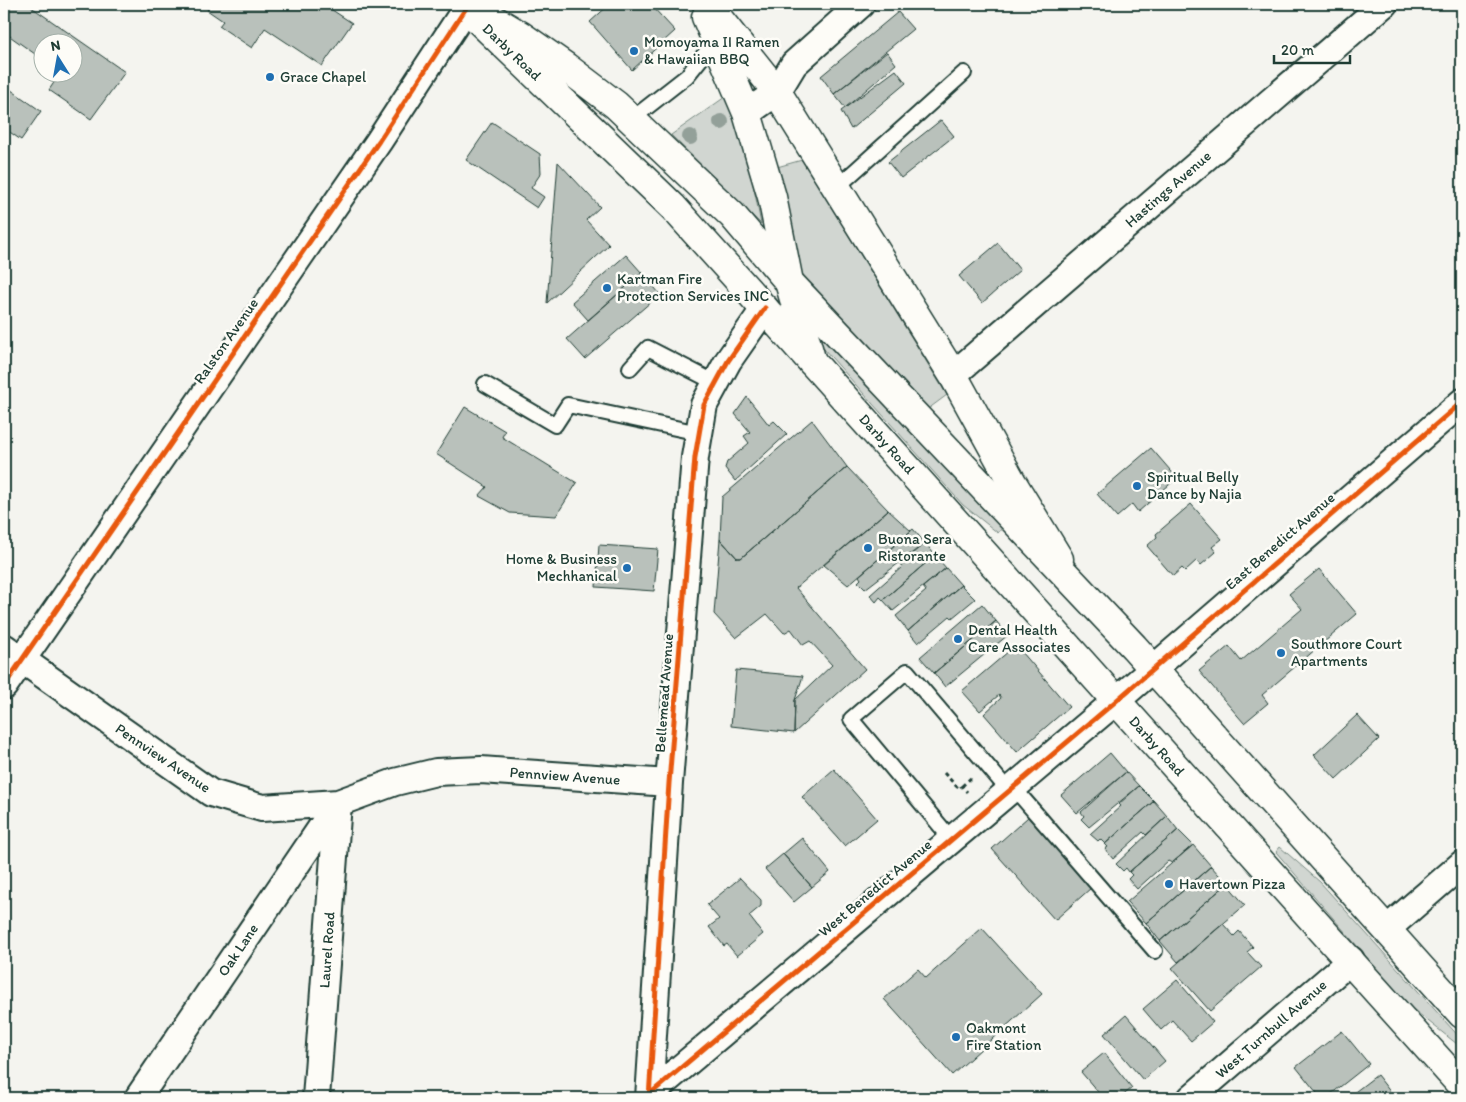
<svg xmlns="http://www.w3.org/2000/svg" width="1466" height="1102" font-family="Itim,sans-serif">
<rect width="100%" height="100%" fill="#f4f4ef"/>
<filter id="ink" filterUnits="userSpaceOnUse"><feTurbulence type="fractalNoise" baseFrequency=".02" numOctaves="2"/><feDisplacementMap in="SourceGraphic" scale="10" xChannelSelector="R" yChannelSelector="G"/><feConvolveMatrix kernelMatrix="1 2 1 2 8 2 1 2 1" color-interpolation-filters="sRGB"/></filter>
<g filter="url(#ink)">
<path fill="#d1d6d1" stroke="#788a82" d="M725,97l19,41 17,86 -90,-89z
M802,160l145,235 -23,17 -125,-137 -22,-108z
M815,329l24,20 163,179 -4,5 -35,-28 -140,-157z
M1280,847l40,35 142,158 -5,4 -48,-38 -133,-154z"/>
<path fill="#b9c1bb" stroke="#1f3d34" d="M4,4h23l98,68 -34,47 -42,-29 12,-18h11v-30h-30v17l-38,-27z
M211,4h112l29,19 -30,43 -57,-38 -13,20 -33,-22 4,-5 -16,-11z
M610,4h40l25,27 -43,39 -42,-48z
M898,12l15,17 -79,65 -13,-18z
M887,52l9,12 -51,44 -11,-14z
M896,70l10,13 -55,46 -10,-18z
M4,85l37,26 -20,29 -17,-12z
M941,120l13,16 -53,42 -13,-16z
M492,122l48,32 1,19 -10,15 13,9 -7,11 -71,-48z
M558,162l42,45 -14,13 23,25 -62,58z
M998,243l22,27 -38,33 -23,-27z
M626,255l16,18 -54,47 -16,-18z
M642,273l18,21 -75,65 -18,-20z
M747,397l22,28 5,-4 13,13 -52,47 -10,-13 2,-6 22,-19 -5,-7 6,-4 -15,-18z
M465,407l40,24 -3,6 75,46 -21,33 -46,-3 -31,-17 8,-9 -51,-33z
M812,420l35,47 -106,91h-4l-17,-19 2,-42z
M1151,448l26,30 -39,34 -6,-8 -15,13 -20,-23z
M847,467l41,43 -92,78 69,81 -71,64 1,-33 37,-35 -22,-24 -7,4 -12,-16 -7,4 -17,-19 -31,24 -22,-24 6,-75 17,19h4z
M1191,504l31,35 -10,8 4,5 -15,13 -4,-5 -12,11 -3,-3 -9,8 -26,-30 10,-9 -1,-3z
M888,510l23,21 -63,54 -24,-20z
M913,529l12,14 -60,46 -7,-7 3,-3 -2,-3z
M925,543l10,12 -52,45 -3,-3 -4,5 -6,-7 32,-28 -2,-3z
M599,545l59,4 -4,42 -58,-4z
M935,555l11,13 -53,43 -10,-11z
M946,568l15,17 -53,46 -12,-15 30,-25 -3,-4z
M1319,569l38,45 -95,81 6,8 -24,20 -45,-52 30,-25 12,15 61,-52 -13,-15z
M961,585l14,14 -23,19 -2,-2 -32,27 -10,-12z
M982,604l14,17 -62,52 -14,-16z
M996,621l12,14 -63,52 -11,-14z
M1016,645l53,62 -52,45 -33,-38 17,-16 -2,-3 -19,16 -18,-20z
M736,670l67,6 -8,24 -1,33 -63,-7z
M1357,715l22,24 -43,40 -22,-24z
M1110,753l16,19 -49,41 -16,-18z
M834,769l43,50 -32,27 -43,-49z
M1126,772l13,14 -50,41 -8,-8 3,-3 -3,-4z
M1139,786l15,15 -49,43 -5,-5 -2,2 -8,-7 31,-28 -2,-2z
M1154,801l13,15 -21,19 -3,-3 -30,27 -8,-10 3,-2 -3,-3z
M1167,816l11,14 -49,42 -3,-4 -3,3 -7,-7z
M1028,817l63,71 -36,32 -63,-71z
M1178,830l15,15 -21,18 -4,-2 -31,28 -9,-10 4,-4 -3,-3z
M802,838l28,34 -18,15 -29,-33z
M1193,845l18,21 -65,57 -19,-21z
M783,854l29,33 -18,15 -29,-33z
M1211,866l16,18 -67,57 -14,-18z
M740,878l21,22v6l-12,10 14,18 -26,22 -10,-12 -3,2 -15,-19 10,-8 -12,-14z
M1227,884l18,21 -67,57 -18,-21z
M1223,924l11,12 5,-5 14,16 -6,5 14,15 -51,44 -38,-43z
M982,928l60,66 -90,81 -68,-76 34,-30 8,9z
M1177,980l36,42 -22,19 -19,-21 -11,10 -18,-21z
M1126,1015l39,46 -22,19 -39,-46z
M1342,1031l27,33 -43,34h-5l-25,-31z
M1104,1053l28,35 -12,10h-17l-22,-26z
M1377,1075l18,23h-48z"/>
<g fill="none" stroke-linecap="round" stroke-linejoin="round">
<defs>
<path id="lane" d="M632,119l55,-43 28,-35
M836,188l128,-115
M630,368l18,-20 68,35
M485,384l70,41 13,-20 131,28
M1013,787l142,164
M952,840l-101,-121 56,-48 101,119"/>
<path id="street" d="M747,113l30,-21 17,-28 67,-60
M953,375l431,-371
M4,647l207,146 51,15 76,-5 57,-21 41,-10 45,-2 188,13
M4,686l375,-545 87,-133
M1387,929l75,-65
M650,1094l466,-393 346,-299
M138,1098l200,-295
M316,1098l22,-295
M649,1098l20,-315 26,-326 9,-52 24,-44 37,-53
M1191,1098l160,-138"/>
<path id="secondary" d="M707,4l70,88 176,283 59,107 47,77
M706,17l41,96 25,84 17,85 23,80"/>
<path id="primary" d="M466,8l207,199 789,879
M493,19l27,16 46,32 50,38 116,110 57,67 345,365 328,367"/>
</defs>
<use href="#lane" stroke="#1f3d34" stroke-width="18"/>
<use href="#street" stroke="#1f3d34" stroke-width="30"/>
<use href="#secondary" stroke="#1f3d34" stroke-width="31"/>
<use href="#primary" stroke="#1f3d34" stroke-width="31"/>
<path stroke="#1f3d34" stroke-width="3" stroke-dasharray="4 4" stroke-linecap="butt" d="M944,773l15,16 3,-3 5,6
M962,786l10,-9"/>
<use href="#lane" stroke="#fdfcf7" stroke-width="14"/>
<use href="#street" stroke="#fdfcf7" stroke-width="26"/>
<use href="#secondary" stroke="#fdfcf7" stroke-width="28"/>
<use href="#primary" stroke="#fdfcf7" stroke-width="28"/>
<defs>
<path id="cycleway" d="M4,686l375,-545 87,-133
M650,1094l466,-393 346,-299
M649,1098l20,-315 26,-326 9,-52 24,-44 37,-53"/>
</defs>
<use href="#cycleway" stroke="#fdfcf7" stroke-width="8"/>
<use href="#cycleway" stroke="#e8590c" stroke-width="5"/>
</g>
<g fill="#93a099">
<circle cx="721" cy="122" r="8"/>
<circle cx="690" cy="137" r="8"/>
</g>
</g>
<g fill="#1f6fb2" stroke="#fdfcf7" stroke-width="2">
<circle cx="634" cy="51" r="5"/>
<circle cx="270" cy="77" r="5"/>
<circle cx="607" cy="288" r="5"/>
<circle cx="1137" cy="486" r="5"/>
<circle cx="868" cy="548" r="5"/>
<circle cx="627" cy="568" r="5"/>
<circle cx="958" cy="639" r="5"/>
<circle cx="1281" cy="653" r="5"/>
<circle cx="1169" cy="884" r="5"/>
<circle cx="956" cy="1037" r="5"/>
</g>
<g text-anchor="middle" dominant-baseline="central" stroke-width="5" stroke-linejoin="round" paint-order="stroke">
<g font-size="15" fill="#1f3d34" stroke="#fdfcf7" text-anchor="start">
<text x="644" y="42">Momoyama II Ramen<tspan x="644" dy="17">&amp; Hawaiian BBQ</tspan></text>
<text x="280" y="77">Grace Chapel</text>
<text x="617" y="279">Kartman Fire<tspan x="617" dy="17">Protection Services INC</tspan></text>
<text x="1147" y="477">Spiritual Belly<tspan x="1147" dy="17">Dance by Najia</tspan></text>
<text x="878" y="539">Buona Sera<tspan x="878" dy="17">Ristorante</tspan></text>
<text x="617" y="559" text-anchor="end">Home &amp; Business<tspan x="617" dy="17">Mechhanical</tspan></text>
<text x="968" y="630">Dental Health<tspan x="968" dy="17">Care Associates</tspan></text>
<text x="1291" y="644">Southmore Court<tspan x="1291" dy="17">Apartments</tspan></text>
<text x="1179" y="884">Havertown Pizza</text>
<text x="966" y="1028">Oakmont<tspan x="966" dy="17">Fire Station</tspan></text>
</g>
<g font-size="15" fill="#1f3d34" stroke="#fdfcf7">
<text transform="translate(512 52) rotate(44)">Darby Road</text>
<text transform="translate(1168 189) rotate(-41)">Hastings Avenue</text>
<text transform="translate(226 341) rotate(-55)">Ralston Avenue</text>
<text transform="translate(887 444) rotate(48)">Darby Road</text>
<text transform="translate(1280 541) rotate(-41)">East Benedict Avenue</text>
<text transform="translate(664 693) rotate(-86)">Bellemead Avenue</text>
<text transform="translate(1157 746) rotate(48)">Darby Road</text>
<text transform="translate(163 758) rotate(34)">Pennview Avenue</text>
<text transform="translate(565 776) rotate(4)">Pennview Avenue</text>
<text transform="translate(875 888) rotate(-40)">West Benedict Avenue</text>
<text transform="translate(238 950) rotate(-56)">Oak Lane</text>
<text transform="translate(327 950) rotate(-86)">Laurel Road</text>
<text transform="translate(1271 1029) rotate(-41)">West Turnbull Avenue</text>
</g>
</g>
<rect width="1466" height="1102" fill="none" stroke="#fdfcf7" stroke-width="20"/>
<rect x="10" y="10" width="1446" height="1082" fill="none" stroke="#1f3d34" stroke-width="2" filter="url(#ink)"/>
<g transform="translate(58 58) rotate(349)"><circle r="24" fill="#fdfcf7" stroke="#a4b0a9"/>
<path d="M0-4L9 19L0 12L-9 19Z" fill="#1f6fb2"/>
<text y="-8" font-size="14" font-weight="bold" text-anchor="middle" fill="#1f3d34">N</text>
</g>
<path d="M1274 55v8h76v-8" fill="none" stroke="#1f3d34" stroke-width="2.5"/>
<text x="1281" y="55" font-size="15" fill="#1f3d34" stroke="#fdfcf7" stroke-width="4" paint-order="stroke">20 m</text>
</svg>
